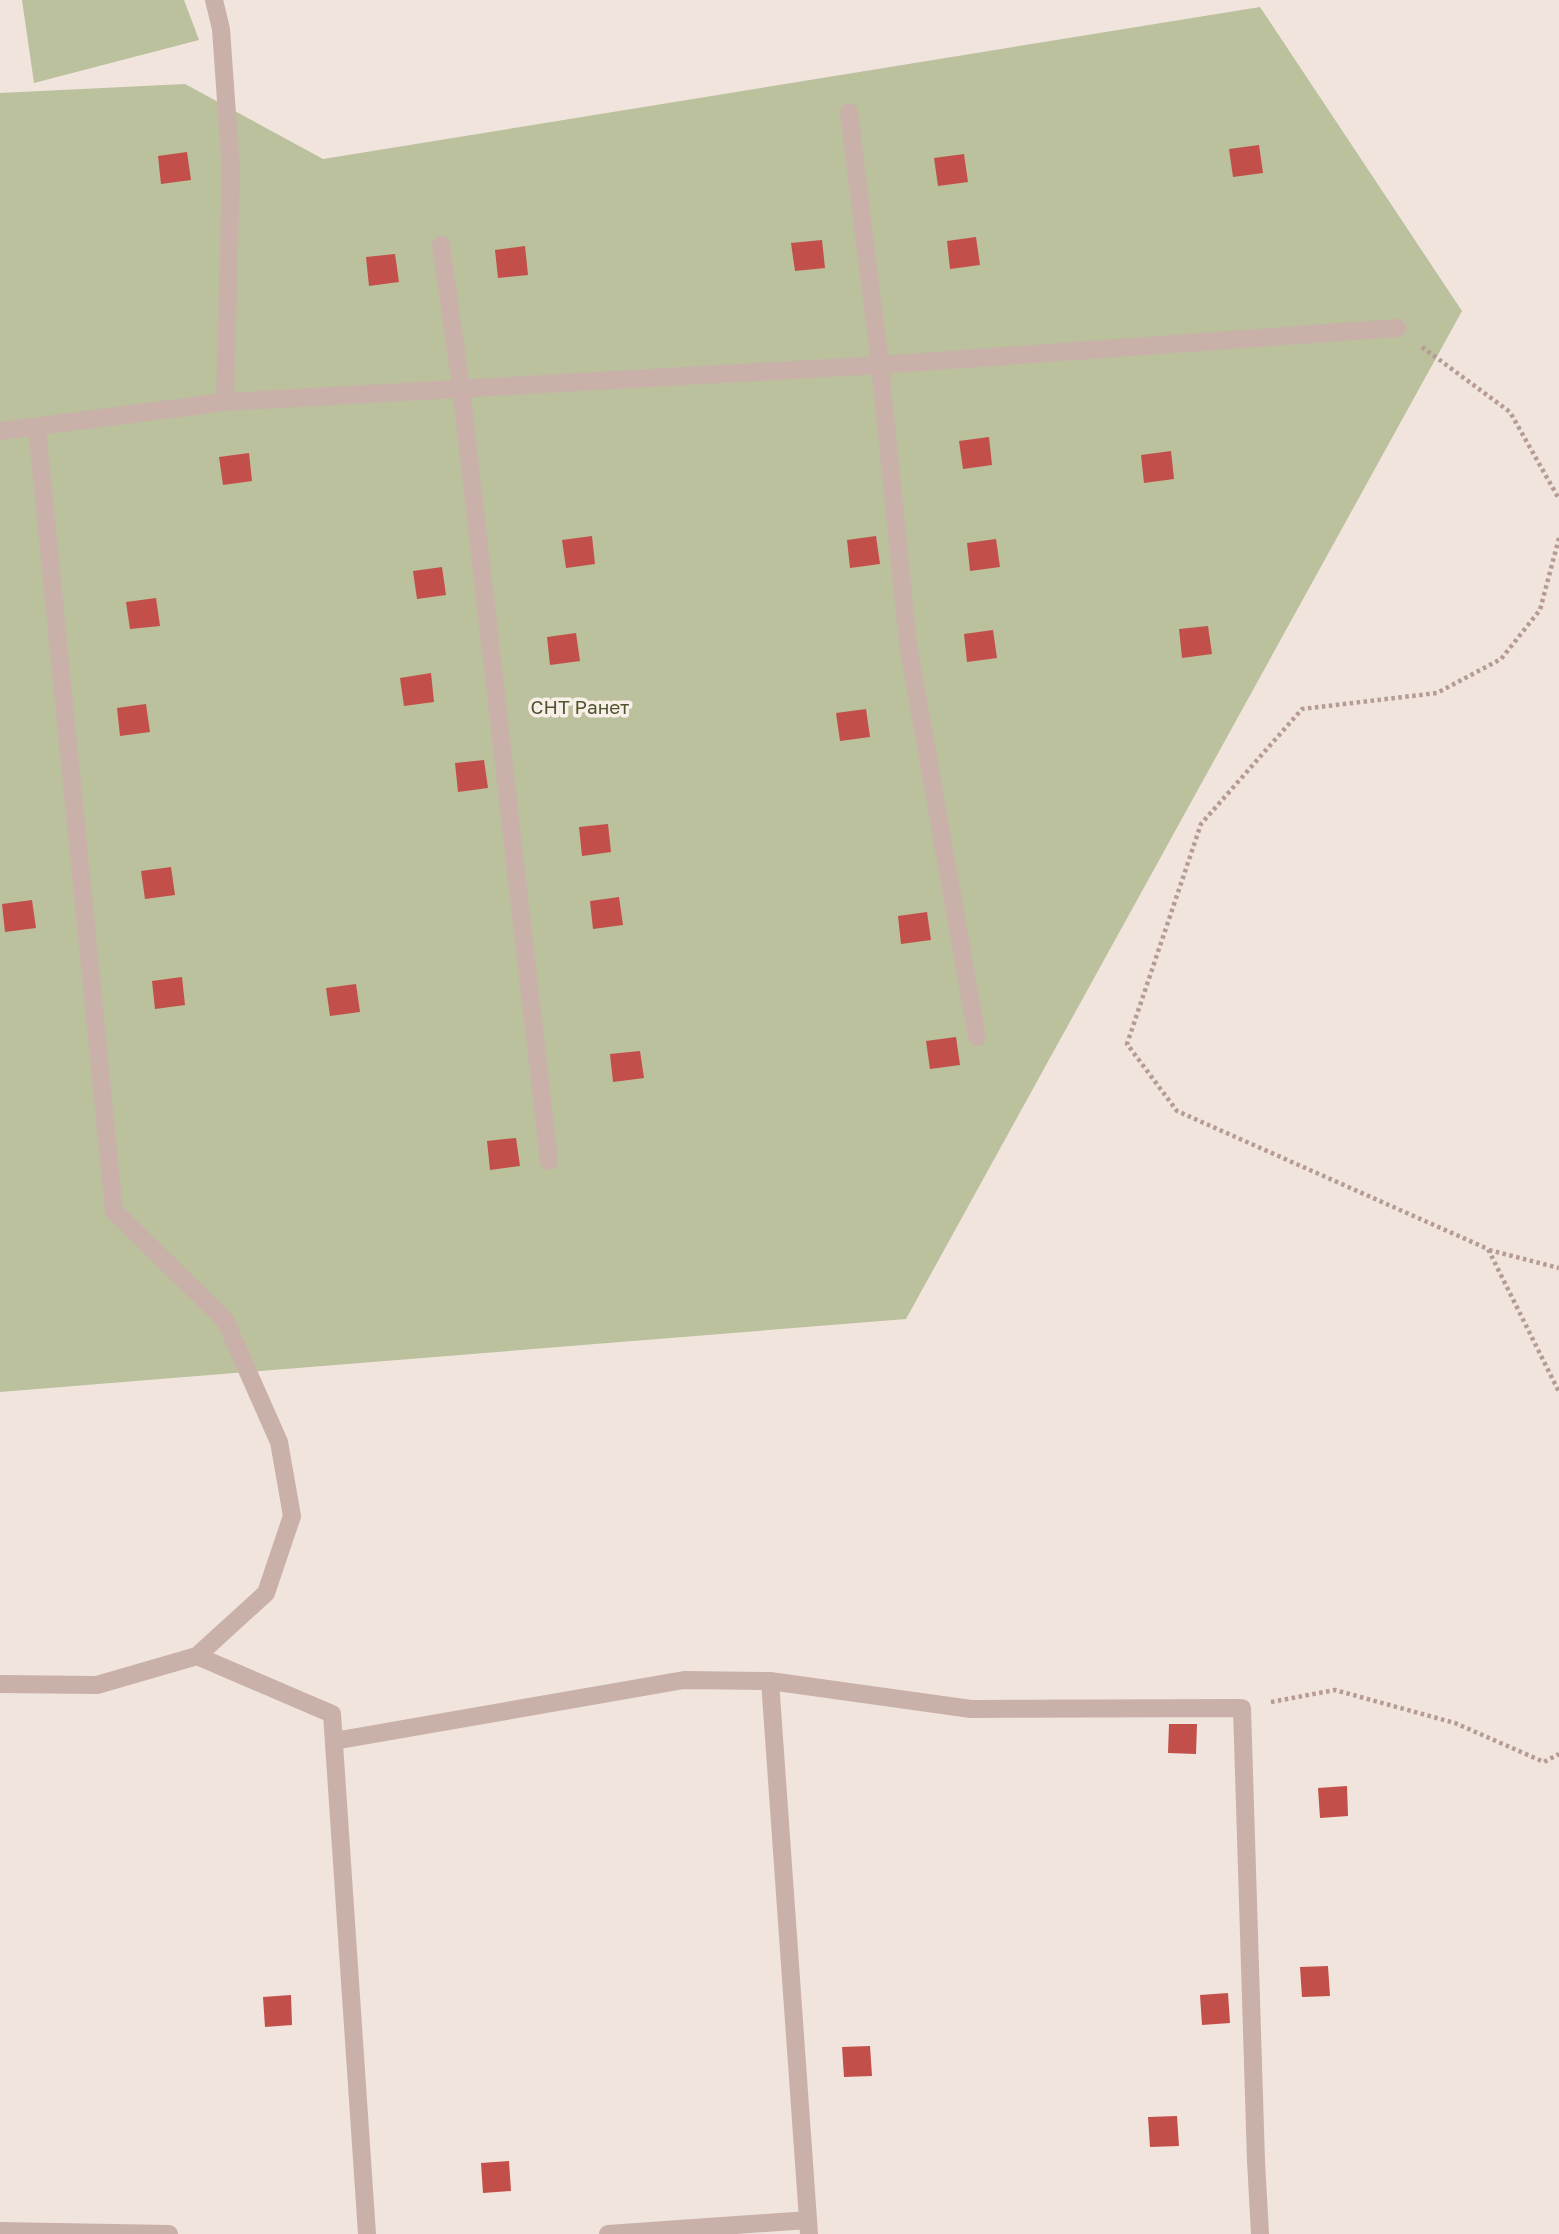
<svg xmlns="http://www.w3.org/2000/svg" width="1559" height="2234" font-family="'Golos Text',sans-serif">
<rect width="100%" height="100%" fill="#f1e4dd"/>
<path fill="#bbc09d" d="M22,0h162l15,40 -165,43z
M1260,7l202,304 -556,1008 -906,73v-1299l185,-9 138,75z"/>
<path fill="#c24f4a" d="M1259,145l4,28 -30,4 -4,-28z
M187,152l4,28 -30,4 -3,-28z
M964,154l4,28 -30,4 -4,-28z
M976,237l4,28 -30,4 -3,-28z
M822,240l3,28 -30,3 -4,-28z
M525,246l3,29 -30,3 -3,-28z
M395,254l4,28 -30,4 -3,-29z
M989,437l3,28 -29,4 -4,-28z
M1171,451l3,28 -30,4 -3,-28z
M249,453l3,28 -29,4 -4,-28z
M592,536l3,28 -29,4 -4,-28z
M876,536l4,28 -30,4 -3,-28z
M996,539l4,28 -30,4 -3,-28z
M442,567l4,28 -29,4 -4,-28z
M156,598l4,28 -30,3 -4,-27z
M1208,626l4,28 -30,4 -3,-29z
M993,630l4,28 -30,4 -3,-28z
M576,633l4,28 -30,4 -3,-28z
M431,673l3,29 -30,4 -4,-28z
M146,704l4,28 -30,4 -3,-28z
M866,709l4,28 -30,4 -4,-28z
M484,760l4,28 -30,4 -3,-29z
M608,824l3,28 -29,4 -3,-29z
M171,867l4,28 -30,4 -4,-28z
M619,897l4,28 -30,4 -3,-28z
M32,900l4,28 -31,4 -3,-28z
M927,912l4,28 -30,4 -3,-28z
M182,977l3,28 -30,4 -3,-28z
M356,984l4,28 -30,4 -4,-28z
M956,1037l4,28 -30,4 -4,-28z
M640,1051l4,27 -31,4 -3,-28z
M516,1138l4,28 -30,4 -3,-29z
M1169,1724h28l-1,30 -28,-1z
M1347,1786l1,30 -28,2 -2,-30z
M1328,1966l2,30 -28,1 -2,-30z
M1228,1993l2,30 -28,2 -2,-30z
M291,1995l1,30 -27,2 -2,-30z
M870,2046l2,30 -28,1 -2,-30z
M1177,2116l2,30 -29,1 -2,-30z
M509,2161l2,30 -28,2 -2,-30z"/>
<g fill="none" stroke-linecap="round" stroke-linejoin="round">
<path stroke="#b59b93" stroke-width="4.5" stroke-dasharray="3.5 3.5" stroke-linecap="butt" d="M1422,347l88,65 49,87
M1559,538l-19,72 -39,49 -64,34 -135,16 -101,115 -74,220 50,67 311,138 71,143
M1489,1250l70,18
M1271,1702l64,-12 120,33 89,39 15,-8"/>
<path stroke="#c9b1a9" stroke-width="18" d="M849,112l31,253 28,279 69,393
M441,245l20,142 88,774
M37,428l77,783 111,109 54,122 13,74 -26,77 -69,63
M0,431l225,-29 655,-37 517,-37
M770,1681l39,553
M0,1684l97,1 100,-29 135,58 35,520
M334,1741l350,-61 86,1 201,28 271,-1 14,453 4,73
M0,2231l169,3
M608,2234l200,-14"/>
<path stroke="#c9b1a9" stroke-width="18" d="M214,0l7,29 10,142 -6,231"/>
</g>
<g text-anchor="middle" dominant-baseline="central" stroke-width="7" stroke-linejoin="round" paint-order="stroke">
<g font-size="19" fill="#4e542d" stroke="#f9efe9">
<text x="580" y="706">СНТ Ранет</text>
</g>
</g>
</svg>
